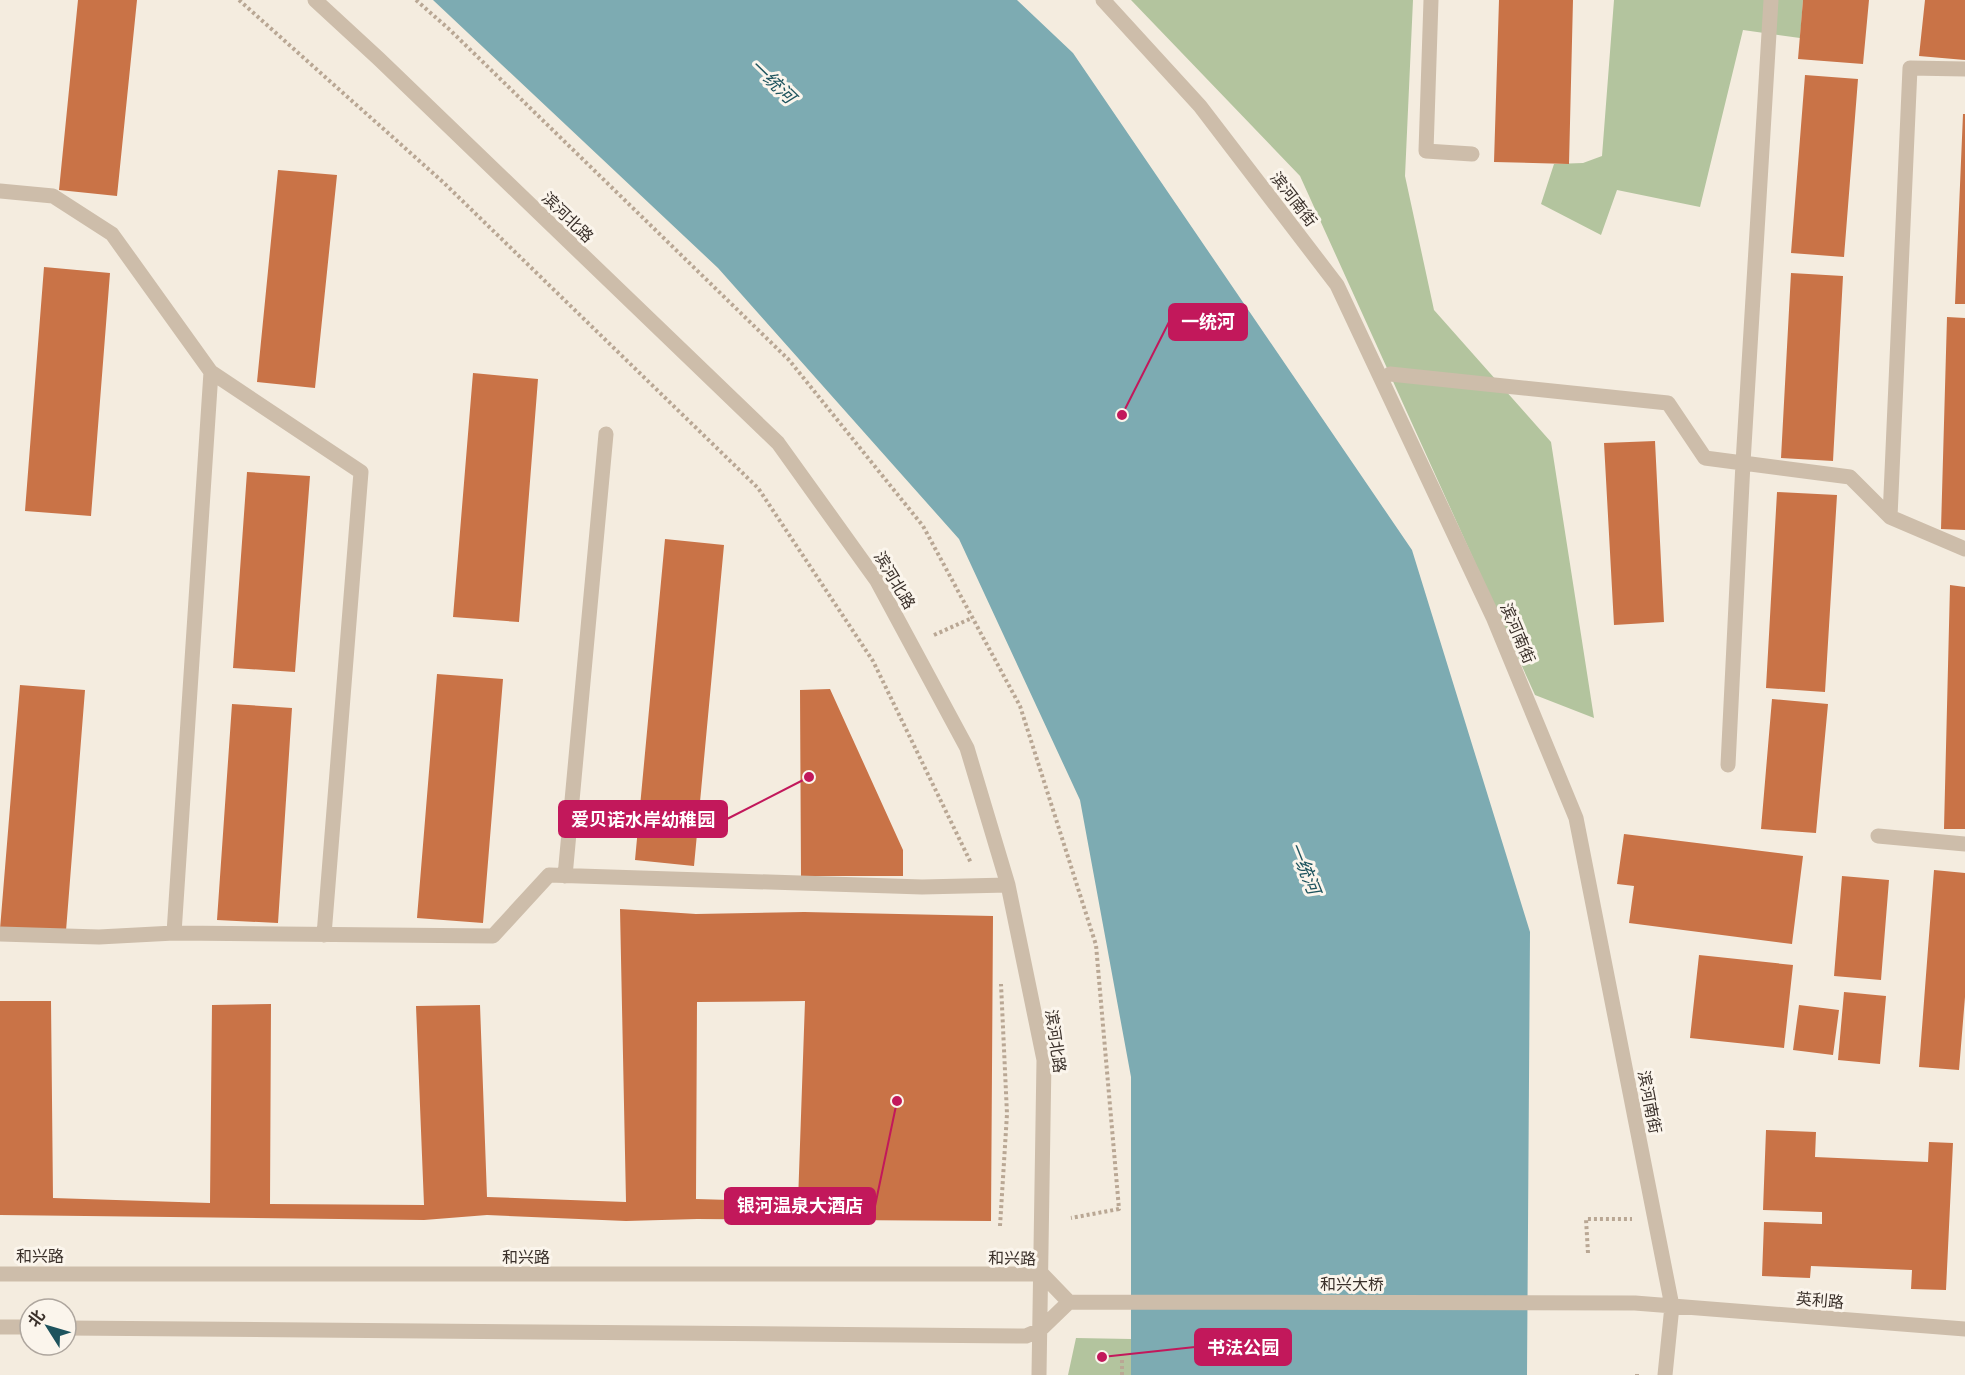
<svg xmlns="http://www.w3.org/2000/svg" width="1965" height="1375" font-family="'Titillium Web','Noto Sans SC',sans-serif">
<rect width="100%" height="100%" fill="#f4ecdf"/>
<path fill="#b3c49e" d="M1131,0h282l-8,176 29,134 117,132 43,276 -59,-23 -235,-519z
M1614,0h189l-3,38 -57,-8 -43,177 -83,-17 -16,45 -60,-31 13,-40 29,-1 19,-7z
M1076,1338l55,1v36h-63z"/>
<path fill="#7dabb2" d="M433,0h584l56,53 339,497 118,382 -3,443h-396v-298l-51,-277 -121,-261 -241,-271z"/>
<path fill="#c97347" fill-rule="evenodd" d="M78,0h59l-20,196 -58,-6z
M1499,0h74l-4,164 -75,-2z
M1803,0h66l-6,64 -65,-5z
M1925,0h40v60l-46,-4z
M1805,75l53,4 -14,178 -53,-4z
M1963,114h2v190h-10z
M278,170l59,5 -22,213 -58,-6z
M44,267l66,6 -19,243 -66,-5z
M1791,273l52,3 -10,185 -52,-3z
M1947,317l18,1v212l-24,-1z
M473,373l65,6 -19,243 -66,-5z
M1655,441l9,181 -50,3 -10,-182z
M247,472l63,4 -15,196 -62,-4z
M1777,492l60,3 -12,197 -59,-4z
M665,539l59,6 -30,321 -59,-6z
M1950,585l15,2v242h-21z
M437,674l66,5 -20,244 -66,-5z
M20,685l65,5 -19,241 -66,-2z
M830,689l73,161v26h-102l-1,-186z
M1772,699l56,5 -12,129 -55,-4z
M232,704l60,4 -14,215 -61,-3z
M1624,834l179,22 -11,88 -163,-21 5,-37 -17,-2z
M1934,870l31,3v124l-6,73 -40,-3z
M1842,876l47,4 -8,100 -47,-4z
M620,909l76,5 108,-2 189,4 -2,305 -294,-2 -71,2 -139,-6 -63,5 -424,-5v-214h51l2,197 157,5 2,-198 59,-1 -1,200 154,1 -8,-199 64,-1 7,192 139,5zM805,1001l-7,201 -102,-3 1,-197z
M1699,955l94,10 -9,83 -94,-10z
M1844,992l42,4 -6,68 -42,-4z
M1799,1005l40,5 -6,45 -40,-5z
M1766,1130l50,2 -1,25 113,5 1,-20 24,1 -7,147 -35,-1 1,-19 -101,-4 -1,12 -48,-2 2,-54 58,2v-12l-59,-2z"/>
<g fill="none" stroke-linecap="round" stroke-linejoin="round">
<path stroke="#b9a794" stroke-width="4" stroke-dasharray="3 3" stroke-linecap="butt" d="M239,0l205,183 314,305 115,173 98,202
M416,0l34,30 339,330 134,166 97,180 76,239 23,264 -48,9
M934,635l38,-17
M1000,1226l7,-112 -6,-130
M1588,1253l-2,-34h46
M1122,1375v-18
M1637,1375v-1"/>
<path stroke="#cdbdaa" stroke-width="15" d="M315,0l64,59 399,384 99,138 90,167 41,137 36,175 -5,315
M1103,0l97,106 137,179 156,332 83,201 96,488 -7,69
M1431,0l-5,151 46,3
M0,191l53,5 59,38 99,138 150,100 -37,463
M1390,374l278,29 37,55 145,19 40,40 75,32
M1890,517l20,-449 55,1
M1728,765l15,-302 28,-463
M1878,836l87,8
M565,876l41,-442
M174,933l37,-561
M0,934l99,3 75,-4 319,3 56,-61 373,12 86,-2
M0,1274h1042l27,28
M1069,1302l566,1 330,26
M0,1327h30
M66,1328l960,8 14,-6 29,-28"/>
</g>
<g text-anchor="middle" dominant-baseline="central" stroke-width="6" stroke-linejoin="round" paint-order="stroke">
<g font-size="16" fill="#3a302a" stroke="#fbf5ec">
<text transform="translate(1294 199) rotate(52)">滨河南街</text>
<text transform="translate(568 217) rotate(44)">滨河北路</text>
<text transform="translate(895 580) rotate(59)">滨河北路</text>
<text transform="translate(1518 633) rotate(67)">滨河南街</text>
<text transform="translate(1056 1041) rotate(82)">滨河北路</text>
<text transform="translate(1650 1102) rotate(79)">滨河南街</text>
<text x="40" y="1256">和兴路</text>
<text x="526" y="1257">和兴路</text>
<text transform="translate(1012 1258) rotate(1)">和兴路</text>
<text x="1352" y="1284">和兴大桥</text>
<text transform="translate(1820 1300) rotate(5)">英利路</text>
</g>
<g font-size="18" font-style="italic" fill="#1d535d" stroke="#fbf5ec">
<text transform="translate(773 81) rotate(44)">一统河</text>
<text transform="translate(1305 868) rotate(68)">一统河</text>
</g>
</g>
<path fill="none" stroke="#c2185b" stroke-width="2" d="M1122 415L1169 322M809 777L727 819M897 1101L875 1206M1102 1357L1195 1347"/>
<g fill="#c2185b" stroke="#fbf5ec" stroke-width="2">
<circle cx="1122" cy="415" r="6"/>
<circle cx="809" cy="777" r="6"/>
<circle cx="897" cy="1101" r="6"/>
<circle cx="1102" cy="1357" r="6"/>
</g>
<g fill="#c2185b" stroke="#c2185b" stroke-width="2">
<rect x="1169" y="304" width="78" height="36" rx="6"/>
<rect x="559" y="801" width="168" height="36" rx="6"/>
<rect x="725" y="1188" width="150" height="36" rx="6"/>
<rect x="1195" y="1329" width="96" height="36" rx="6"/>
</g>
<g font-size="18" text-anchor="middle" font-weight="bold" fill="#fff">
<text x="1208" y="328">一统河</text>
<text x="643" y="826">爱贝诺水岸幼稚园</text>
<text x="800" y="1212">银河温泉大酒店</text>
<text x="1243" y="1354">书法公园</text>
</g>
<g transform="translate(48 1327) rotate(307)"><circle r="28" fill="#fbf5ec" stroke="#aea69e" stroke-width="1.5"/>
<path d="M0-4.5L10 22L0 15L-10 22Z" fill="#1d535d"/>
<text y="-9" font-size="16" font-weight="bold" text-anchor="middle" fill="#3a302a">北</text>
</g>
</svg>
